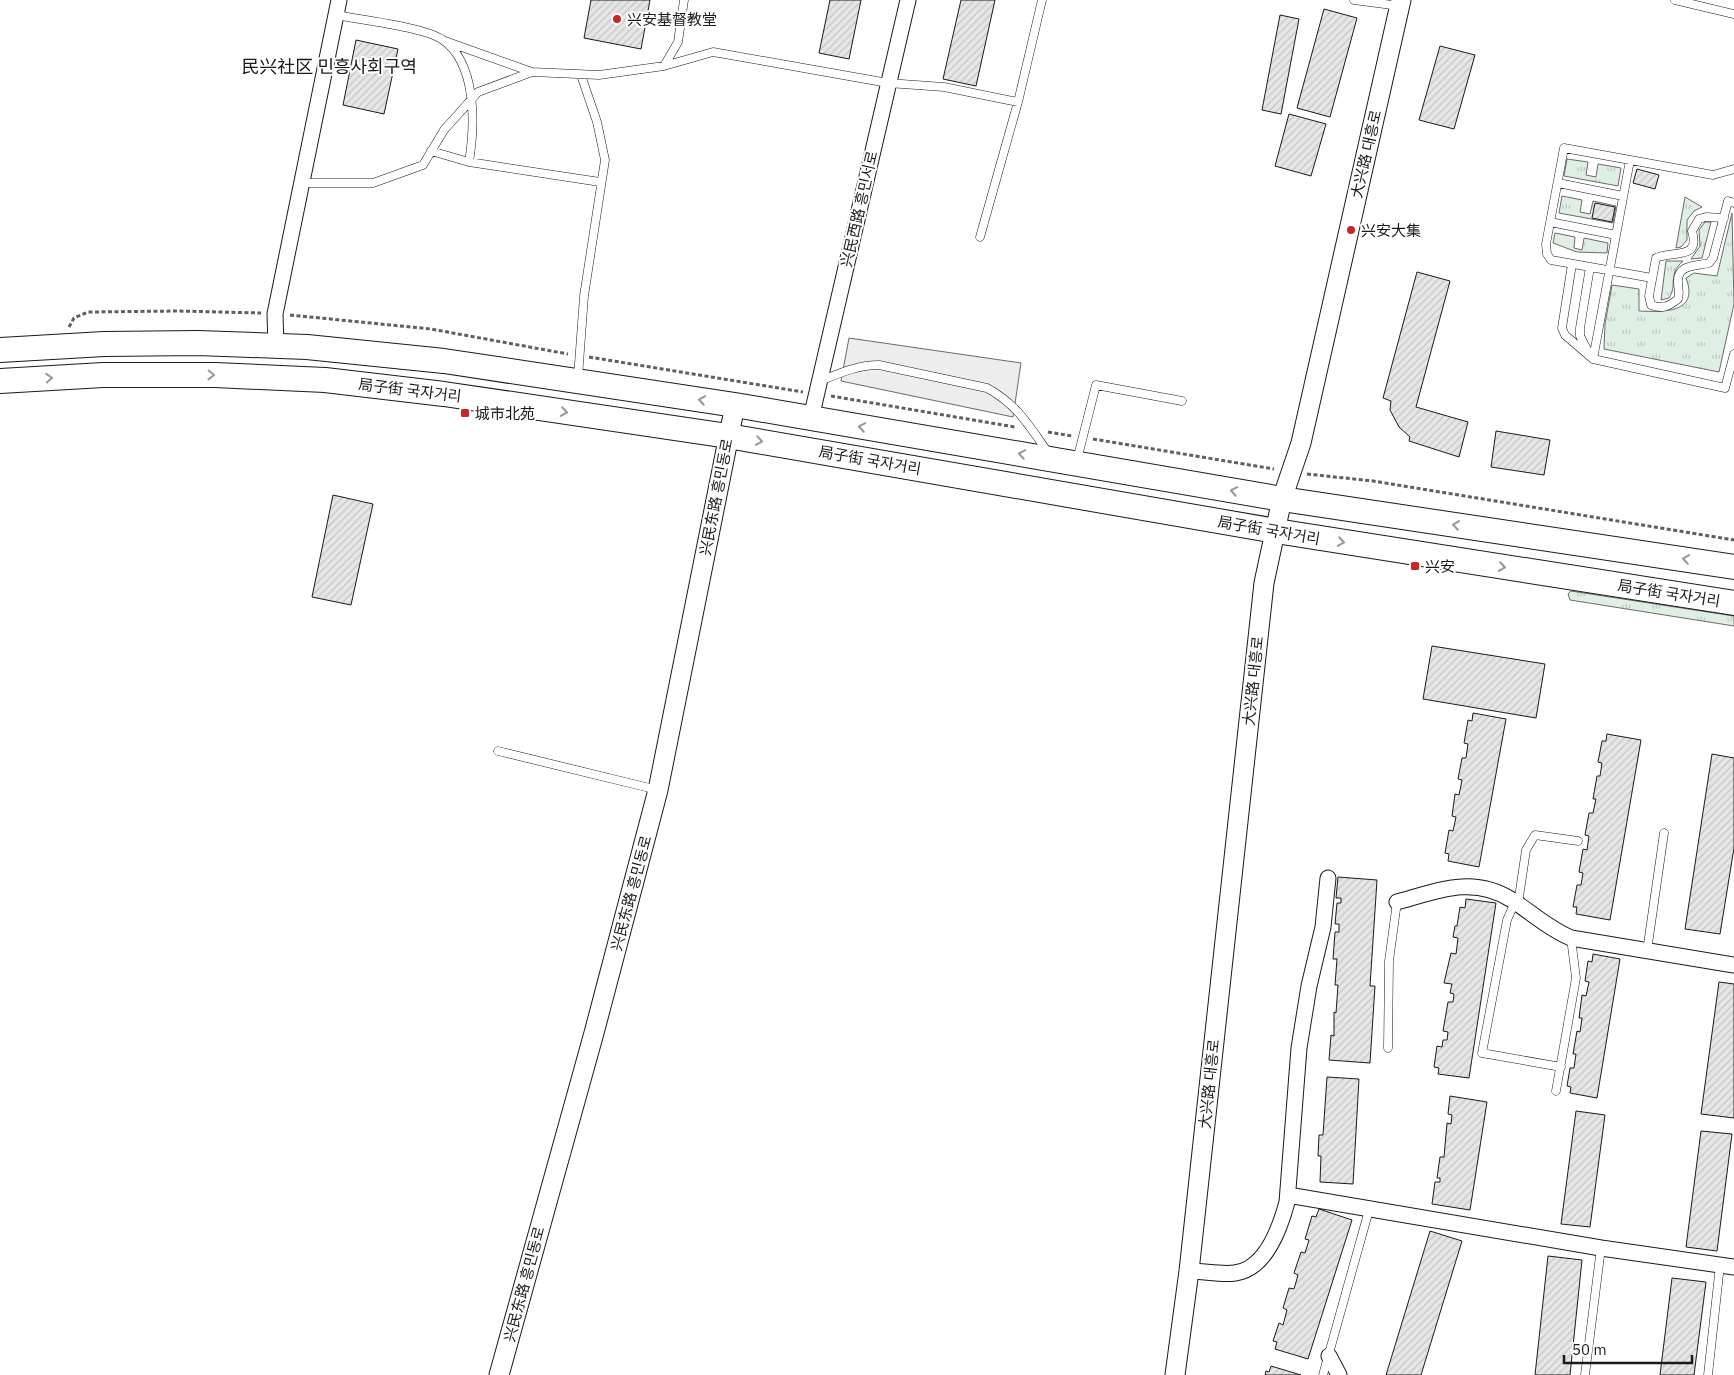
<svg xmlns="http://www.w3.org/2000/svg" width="1734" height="1375" font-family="'IBM Plex Sans','Noto Sans SC','Noto Sans KR',sans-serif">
<defs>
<pattern id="grass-tufts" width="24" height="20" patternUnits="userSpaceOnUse" patternTransform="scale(1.25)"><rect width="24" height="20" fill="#e0efe3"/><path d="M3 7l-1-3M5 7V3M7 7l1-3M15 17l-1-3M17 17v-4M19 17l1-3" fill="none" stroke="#c0ccc2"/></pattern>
<pattern id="building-hatch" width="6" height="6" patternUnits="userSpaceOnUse" patternTransform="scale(1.25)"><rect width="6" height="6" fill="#e6e6e6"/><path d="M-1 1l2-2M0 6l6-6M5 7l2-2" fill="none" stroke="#c5c5c5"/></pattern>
</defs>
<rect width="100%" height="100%" fill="#fff"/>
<path fill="url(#grass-tufts)" stroke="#6a6a6a" d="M1567,159l21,3 -2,13 10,2 2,-13 23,4 -3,18 -54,-10z
M1562,196l20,4 -2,12 10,2 3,-13 23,5 -3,17 -54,-10z
M1685,197l17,10 -8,4 -7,9v20l-6,7 -5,1z
M1732,213l2,91 -15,68 -115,-23 1,-25 7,-39 27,4v22c23,1 61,3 47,-33l8,-5 23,3z
M1705,222h6l-9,36 -11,1 9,-13 -1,-16z
M1555,233l20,4 -1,11 8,2 2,-12 24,5 -1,10 -30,-1 -24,-9z
M1666,261h17c-16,14 -5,24 -14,37l-8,2z
M1571,591l163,25v10l-164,-26 -2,-6z"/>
<path fill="#ededed" stroke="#6a6a6a" d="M849,338l172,25 -8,54 -172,-36z"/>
<path fill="url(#building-hatch)" stroke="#1a1a1a" d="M591,0h59l-9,49 -57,-11z
M830,0h31l-12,59 -30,-6z
M961,0h34l-19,86 -33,-7z
M1324,9l33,9 -27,99 -33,-9z
M1280,15l19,4 -18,95 -19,-4z
M356,40l42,9 -14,65 -41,-9z
M1440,46l35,9 -21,74 -35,-9z
M1289,114l37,10 -15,52 -36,-10z
M1637,169l22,6 -4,14 -22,-6z
M1595,203l20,4 -3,15 -20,-4z
M1417,272l33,9 -34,126 52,15 -9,35 -50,-16 1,-4 -11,-10 -9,-17 1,-9 -8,-3z
M1496,431l54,9 -6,35 -53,-8z
M333,495l40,9 -22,101 -39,-8z
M1432,646l113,18 -9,54 -113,-19z
M1473,713l33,6 -27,148 -31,-6 1,-7 -4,-1 4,-23 4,1 3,-14 -4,-1 3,-22 4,1 3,-15 -4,-1 4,-21h4l2,-14 -4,-1 4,-23 4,1z
M1607,734l34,6 -31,180 -34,-6 1,-7h-4l4,-22h4l2,-12 -4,-1 4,-23 4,1 2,-14 -4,-1 4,-22h4l3,-14h-3l4,-23h3l2,-13 -4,-1 4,-21h4z
M1712,754l22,4v90l-14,86 -35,-5z
M1338,877l39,3 -7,106h5l-5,77 -41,-3 2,-25 3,1v-24l2,1 2,-28h-3l2,-26h-4l2,-27h4v-8h-4l2,-21h4v-5h-5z
M1466,899l30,4 -27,175 -31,-4 1,-6 -5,-1 3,-21 5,1 1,-7h4l1,-8 -5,-1 5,-29h5l1,-8 -4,-1 2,-9 -8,-1 7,-30 5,1 2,-16 -5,-1 2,-11h2l3,-19 5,1z
M1593,954l27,5 -23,139 -27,-5 1,-6 -4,-1 3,-18h4l2,-14h-3l4,-23 3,1 2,-14h-3l3,-23 4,1 3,-14 -4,-1 3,-20 4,1z
M1719,982l15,2v134l-33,-4z
M1327,1077l32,2 -6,105 -33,-2 1,-26h-3l1,-21h4z
M1450,1096l37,6 -17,108 -38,-6 3,-22h5v-4h-3l3,-21h4l3,-34 4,1 1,-9 -4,-1z
M1576,1111l29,4 -15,112 -29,-3z
M1701,1131l31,3 -15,117 -31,-4z
M1319,1209l33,11 -44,139 -33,-10 2,-7 -4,-1 6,-18 4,2 4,-15 -4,-2 6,-20 5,1 4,-14 -4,-2 7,-21 4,1 4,-13 -4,-1 7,-23 4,1z
M1430,1231l32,10 -41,134h-35z
M1548,1256l34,4 -12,115h-35z
M1672,1278l34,4 -12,93h-34z
M1271,1366l30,9h-36l1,-4 3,1z"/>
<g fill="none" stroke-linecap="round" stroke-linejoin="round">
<defs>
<path id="service" d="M1354,0l46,6
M1675,0l59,14
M336,15c25,5 89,12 107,25 34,24 32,85 26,122
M445,41l87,31
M664,66l49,-14 175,31 56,4 74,15
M431,151l38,11 131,20
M1630,160l-37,199 132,29 9,-34
M301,183h72l50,-18 21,-35 34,-38 54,-20 67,3 65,-9 14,-24 6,-42
M1558,183l65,13
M1724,218l-18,-1 -7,2 -7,12c9,30 -20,19 -36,27l-7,38 2,9c11,4 17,2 27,-6 2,-6 0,-10 0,-17 -1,-18 19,-16 31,-19l4,-5 15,-57 6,2
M1550,222l66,13
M980,237l38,-135 24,-102
M1572,264l-10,64 3,7 28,24
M1652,278l-101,-18 -4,-6 -1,-10 18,-96 149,27 21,-6
M1589,353l-9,-17v-8l10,-61
M578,377l6,-81 21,-136 -8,-38 -16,-47
M820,381c20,-8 38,-16 59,-16l108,23c31,17 43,39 62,66
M1077,460l19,-75 86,16
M498,751l160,39
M1515,902l-8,18 -25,133 79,14
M1518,904l8,-54 9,-15 43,6
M1647,951l17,-118
M1388,1048l1,-87 8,-59
M1556,1091l20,-113 -5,-40
M1323,1375l46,-165
M1585,1375l16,-127
M1708,1375l12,-110"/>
<path id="minor" d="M276,346l-1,-32 64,-314
M811,418l97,-418
M1397,902c40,-11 76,-27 115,-2 20,13 37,29 59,38l163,27
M1288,1195l313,53 133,19
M1189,1271c15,0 32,4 46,2 31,-4 45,-45 52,-71l12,-154 10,-62 14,-59 5,-49
M1329,1356l10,19"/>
<path id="tertiary" d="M499,1375l95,-342 64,-243 77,-385
M1175,1375l14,-104 75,-688 18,-84 19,-56 100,-443"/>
<path id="primary" d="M0,350l104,-6 94,-1 109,4 137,14 291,44 547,94 452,68
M0,381l103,-6h112l110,5 119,14 284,42 548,95 458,72"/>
</defs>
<use href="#service" stroke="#1a1a1a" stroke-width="9"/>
<use href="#minor" stroke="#1a1a1a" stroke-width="17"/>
<use href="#tertiary" stroke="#1a1a1a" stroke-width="21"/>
<use href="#primary" stroke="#1a1a1a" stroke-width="26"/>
<path stroke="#5f5f5f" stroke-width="3" stroke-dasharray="4 2.5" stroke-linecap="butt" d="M290,315l141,14 137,25
M69,327l5,-9 14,-6 90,-1 83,2
M589,357l214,35
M831,396l184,31
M1048,432l24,4
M1093,439l181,30
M1307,474l66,7 361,59"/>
<use href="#service" stroke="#fff" stroke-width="8"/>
<use href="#minor" stroke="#fff" stroke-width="15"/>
<use href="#tertiary" stroke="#fff" stroke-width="19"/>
<use href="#primary" stroke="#fff" stroke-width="24"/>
</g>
<defs><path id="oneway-chevron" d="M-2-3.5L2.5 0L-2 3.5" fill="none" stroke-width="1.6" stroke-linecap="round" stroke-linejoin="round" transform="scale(1.25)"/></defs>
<g stroke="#989898">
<use href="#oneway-chevron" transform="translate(211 375) rotate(1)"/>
<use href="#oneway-chevron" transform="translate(49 378) rotate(-4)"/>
<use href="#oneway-chevron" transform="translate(702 400) rotate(-171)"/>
<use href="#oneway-chevron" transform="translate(564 412) rotate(8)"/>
<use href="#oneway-chevron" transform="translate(862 427) rotate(-170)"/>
<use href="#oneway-chevron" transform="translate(759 441) rotate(10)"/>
<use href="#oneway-chevron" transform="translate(1022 454) rotate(-170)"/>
<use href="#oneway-chevron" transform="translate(1234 491) rotate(-170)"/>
<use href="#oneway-chevron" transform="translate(1456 525) rotate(-172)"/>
<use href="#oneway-chevron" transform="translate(1341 542) rotate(9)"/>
<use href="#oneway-chevron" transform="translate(1686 559) rotate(-171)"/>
<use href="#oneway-chevron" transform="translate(1502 567) rotate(9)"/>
</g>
<g fill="#c62828" stroke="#fff" stroke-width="2">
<circle cx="617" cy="19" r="5"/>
<circle cx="1351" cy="230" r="5"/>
<rect x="460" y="408" width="10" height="10" rx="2.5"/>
<rect x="1410" y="561" width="10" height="10" rx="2.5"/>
</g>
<g text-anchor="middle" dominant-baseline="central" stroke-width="4" stroke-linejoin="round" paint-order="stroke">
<g font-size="15" fill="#1a1a1a" stroke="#fff" text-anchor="start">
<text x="627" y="19">兴安基督教堂</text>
<text x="1361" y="230">兴安大集</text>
<text x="475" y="413">城市北苑</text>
<text x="1425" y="566">兴安</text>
</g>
<g font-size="15" fill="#1a1a1a" stroke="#fff">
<text transform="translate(1366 154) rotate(-77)">大兴路 대흥로</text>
<text transform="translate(859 209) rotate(-77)">兴民西路 흥민서로</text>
<text transform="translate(410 390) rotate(7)">局子街 국자거리</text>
<text transform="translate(870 460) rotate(10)">局子街 국자거리</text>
<text transform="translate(716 497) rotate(-79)">兴民东路 흥민동로</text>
<text transform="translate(1269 530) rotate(10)">局子街 국자거리</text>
<text transform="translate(1669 593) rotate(9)">局子街 국자거리</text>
<text transform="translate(1253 681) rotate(-84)">大兴路 대흥로</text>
<text transform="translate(631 893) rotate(-75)">兴民东路 흥민동로</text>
<text transform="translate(1209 1084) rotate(-84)">大兴路 대흥로</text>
<text transform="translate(524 1284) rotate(-75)">兴民东路 흥민동로</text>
</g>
<g font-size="18" fill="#1a1a1a" stroke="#fff">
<text x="329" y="66">民兴社区 민흥사회구역</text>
</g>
</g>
<path d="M1564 1355v8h128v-8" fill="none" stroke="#1a1a1a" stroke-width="2.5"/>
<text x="1572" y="1355" font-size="15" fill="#1a1a1a" stroke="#ffffff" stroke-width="4" paint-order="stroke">50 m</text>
</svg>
